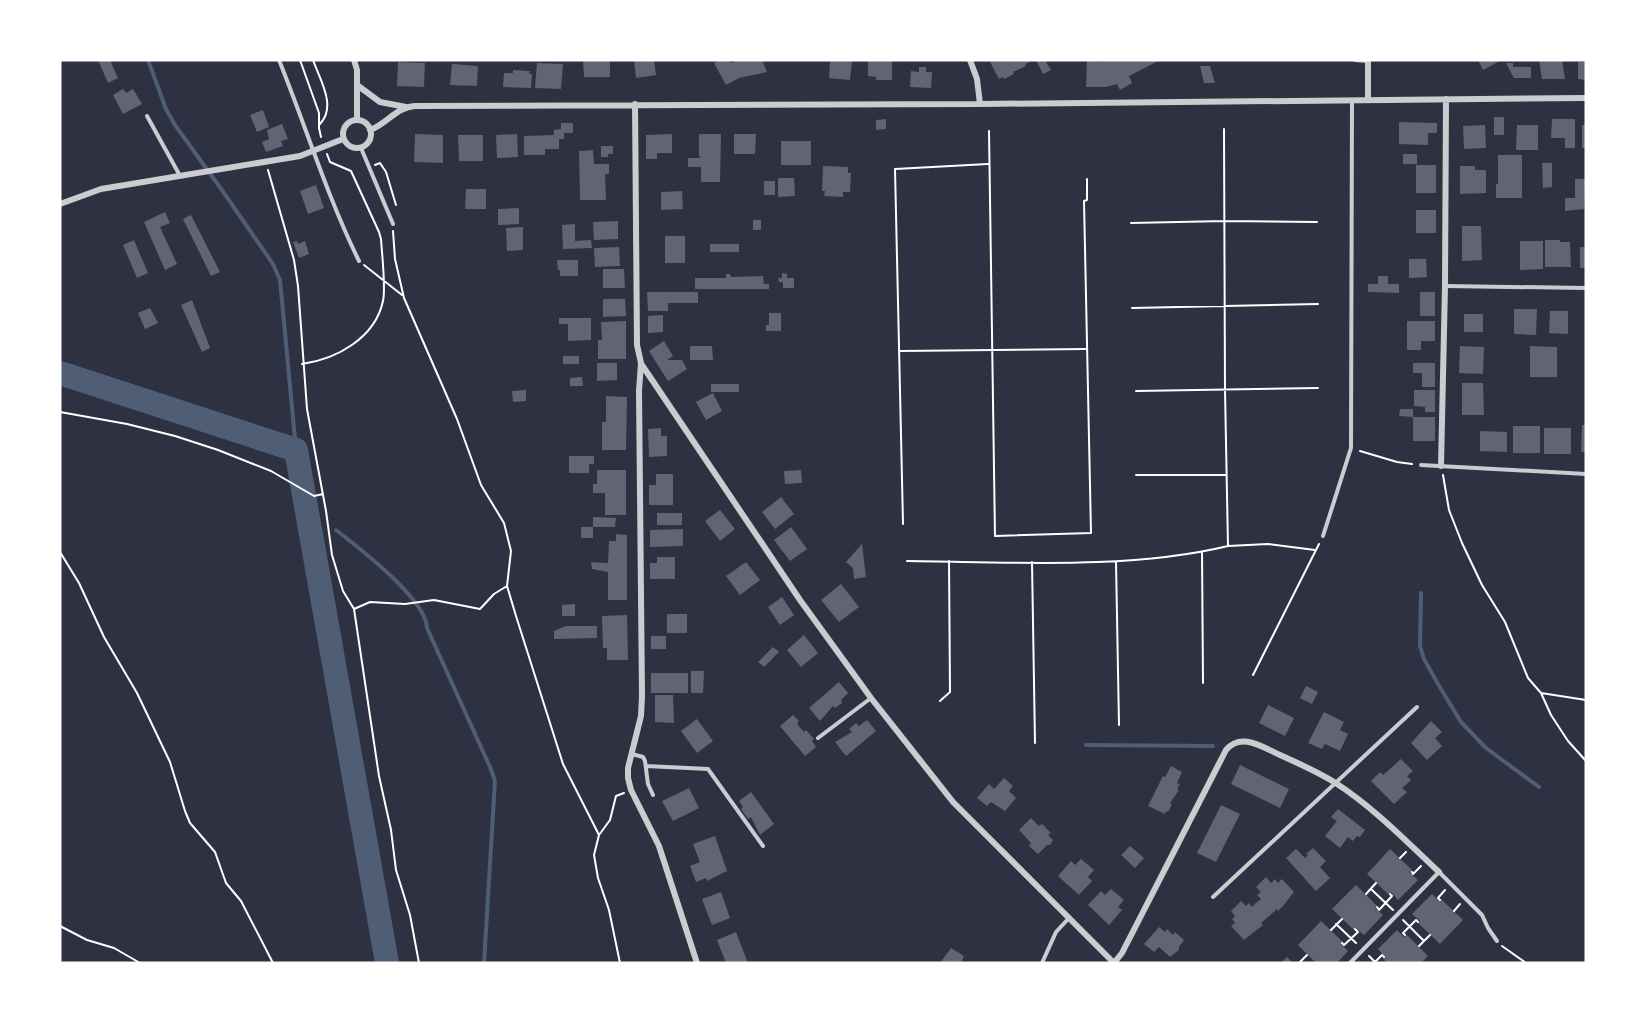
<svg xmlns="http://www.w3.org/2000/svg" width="1646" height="1023" font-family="Overpass,sans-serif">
<rect width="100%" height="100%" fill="#2d3142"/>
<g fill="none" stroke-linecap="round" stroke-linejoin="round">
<path stroke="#4f5d75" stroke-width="4" d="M148,60l18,49 9,16 49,68 49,71 7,16 16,170
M336,530c23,18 90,69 91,98l63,139 5,14 -11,182
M1421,593l-1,53 4,13 14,25 23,38 25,26 53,39
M1086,745l127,1"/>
<path stroke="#4f5d75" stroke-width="24" d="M60,373l236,77 91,513"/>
</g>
<path fill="#626471" d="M98,60h12l8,18 -10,5z
M583,60h27v17h-26z
M634,60h20l2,15 -20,3z
M720,60h9l2,3 9,-3h22l5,12 -28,6 -13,7 -12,-22z
M830,60h22l-2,20 -21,-2z
M868,60h24v20h-16v-3l-8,-1z
M989,60h40l1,2 -5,2 1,2 -13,6 1,2 -10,5 -1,-2 -4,2z
M1036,60h9l6,10 -8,4z
M1087,60h11l1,2 5,-2h56l-31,16 3,7 -12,7 -3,-6 -11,3h-20z
M1478,60h19l1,2 -15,8z
M1539,60h23l3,19h-23z
M398,62l27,1 -1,24 -27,-1z
M1578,62h8v18l-8,-1z
M537,63l26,1 -2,25 -26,-1z
M1506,63h7v4h18v11h-17z
M452,64l26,2 -1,20 -27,-1z
M1200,66h10l5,17h-11z
M919,67h7v5h6l-1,16 -21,-1 1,-16 8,1z
M513,70l17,1 -1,3h3l-1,14 -28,-1 1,-14h9z
M123,89l3,4 7,-4 9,15 -19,10 -10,-19z
M263,110l6,17 -12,5 -7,-17z
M1494,117h10v18h-10z
M886,119v10l-10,1v-10z
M1552,119h23v29h-10v-10h-14z
M1399,122l38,1v10h-9v12l-29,-1z
M561,123h12v10h-9v6h-5v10h-14v6h-21v-19l30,-1v-5l7,-1z
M282,124l6,15 -7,2 2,5 -17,6 -4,-10 7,-3 -2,-9z
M1485,125l1,23 -22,1 -1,-23z
M1517,125h21v25h-22z
M1582,125h4v23h-4z
M415,134l28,1v28l-29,-1z
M517,134l1,23 -21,1 -1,-23z
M672,134v19h-15v6h-11v-24z
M699,134h22l-1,48h-19v-15h-13v-9h13l-2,-2z
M734,134h22l-1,20h-21z
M458,135h25v26h-24z
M781,141h30v24h-30z
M601,146h12v8h-5v3h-7z
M593,150l1,14h15v10h-4l1,26h-26l-1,-49z
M1403,154h14v10h-14z
M1498,155h24v43h-26v-14h2z
M1542,163h10v24l-9,1z
M1416,165h20v28h-20z
M823,166l25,1v6h3l-1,19h-7v5l-19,-1 1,-5h-3z
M1460,166h15v4h11v23l-26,1z
M778,178h16l1,18 -17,1z
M1575,179h11l-2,30 -19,2v-13h10z
M764,181h11v14h-11z
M316,185l8,23 -16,6 -8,-23z
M466,189h20v20h-21z
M682,191l1,18 -22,1v-18z
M519,208v16l-21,1v-16z
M1416,210h20v23h-20z
M165,212l5,11 -10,4 17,37 -12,6 -21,-48z
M191,215l29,57 -9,4 -28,-57z
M753,220h8v10h-8z
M618,221v18l-24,1 -1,-18z
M575,224v17l16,-1 1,8 -29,1 -1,-24z
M1462,226h19l1,34 -20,1z
M523,227v23l-16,1 -1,-23z
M665,236h20v27h-20z
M134,240l14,33 -11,5 -14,-33z
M1545,240h15v2h10l1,25h-26z
M297,241l1,3 7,-3 4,13 -10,4 -6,-16z
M1520,241h23v28l-23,1z
M710,244h29v8h-29z
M619,247l1,19 -25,1 -1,-19z
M1580,247h6v21h-6z
M1409,259h17l1,18 -18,1z
M557,260h21v16h-18v-6h-2z
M603,269h21l1,19h-22z
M782,273l5,1v4h7v10h-11v-6h-4l-1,-4h4z
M726,274h4l1,3 32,-1 1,8h5v5h-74v-11h31z
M1378,276h10v8h11v9l-31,-1v-8h10z
M647,292h51v11h-30v8h-20z
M1420,292h15v24h-15z
M603,299h22l1,17 -23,1z
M192,300l18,48 -8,4 -21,-47z
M150,308l8,15 -13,6 -7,-16z
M1514,309h23l-1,26 -22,-1z
M1550,311h18v23l-19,-1z
M769,313h12v18h-15v-6h3z
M1464,314h19v18h-19z
M663,315v17l-15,1v-17z
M559,318h32v22l-23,1v-17h-9z
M626,321v38h-28v-19h4l-1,-18z
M1407,321h28v20h-14v9h-14z
M664,341l9,15 -6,4h15l5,9 -19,12 -19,-30z
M690,346h22l1,14h-23z
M1460,346l24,1 -1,27 -24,-1z
M1530,346l27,1v30h-27z
M563,356h16v8h-16z
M597,363h20v17l-20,1z
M1413,363h22v24h-13v-14h-9z
M582,377l1,9h-13v-8z
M1462,383h21l1,32h-22z
M711,384h28v8h-28z
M526,390v11l-13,1 -1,-11z
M1414,390h21v22h-10v-5l-11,-1z
M713,393l9,18 -16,9 -10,-18z
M606,396l21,1 -1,53h-24v-28h4z
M1400,409h13v8h22v24h-22v-24l-14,-1z
M1582,425h4v27h-5z
M1513,426h27v27h-27z
M661,428v8h6v20l-18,1 -1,-28z
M1544,428h27v26h-27z
M1480,431l27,1v20l-27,-1z
M569,456h25v8h-5v9h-20z
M597,470h29v45h-21v-22h-12v-9h4z
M801,470l1,13 -17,1 -1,-13z
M656,474h17v31h-24v-20h7z
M781,497l13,17 -19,15 -13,-17z
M720,510l15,19 -15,12 -15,-20z
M657,513h25v12h-25z
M593,517l23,1 -1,9h-22z
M581,527h12v11h-12z
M791,527l16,22 -17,12 -16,-21z
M683,529v17l-33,1v-17z
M616,534l11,1v65h-19v-28l-16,-3 -1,-7 17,1 1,-22h7z
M862,544l4,33 -12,2 -1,-11 -7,-6z
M657,557h18v22h-25v-16h7z
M746,562l14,18 -20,15 -14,-19z
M841,584l18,23 -20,15 -18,-22z
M782,597l12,18 -14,10 -12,-18z
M575,604v12h-13v-11z
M667,614h20v19h-20z
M627,615l1,45h-21v-12h-4l-1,-32z
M566,626h31v12l-43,1v-8z
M804,635l14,18 -17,14 -14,-17z
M651,636h15v13h-15z
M773,647l6,5 -15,15 -6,-5z
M691,671h13l-1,22h-12z
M651,673h37v20h-37z
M839,682l9,11 -7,7 1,3 -7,5 -2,-2 -13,15 -11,-13z
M1306,686l12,6 -6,12 -12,-6z
M655,695h18l1,28 -19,-1z
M1268,705l26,13 -9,18 -26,-13z
M1324,712l20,10 -4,8 8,4 -8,17 -15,-7 -3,5 -14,-6z
M793,715l6,6 -2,3 7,8 2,-2 8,9 -2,2 4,6 -11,9 -25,-30z
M697,719l16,22 -16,12 -16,-22z
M867,720l9,11 -30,25 -11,-14 17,-10 -3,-3 7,-6 3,3z
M1431,721l11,11 -7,6 7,8 -15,14 -16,-17z
M1401,759l12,12 -6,5 4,4 -9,8 5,4 -13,12 -23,-23 9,-9 3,3z
M1240,765l49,24 -9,19 -49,-24z
M1171,766l11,6 -5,11 3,1 -3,5 2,1 -9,13 2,1 -4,8 -2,-1 -1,3 -17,-8 15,-30 2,1z
M1004,778l9,8 -4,5 7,7 -11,13 -14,-9 -4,4 -10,-8 12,-14 5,5z
M689,788l10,20 -26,13 -11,-20z
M751,792l23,32 -14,11 -9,-18 -3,2 -7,-10 2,-2 -4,-6z
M1221,805l19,9 -24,48 -19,-9z
M1338,809l27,21 -5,7 -3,-1 -4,5 -5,-4 -8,11 -15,-12 12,-15 -6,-4z
M1031,818l8,8 3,-2 9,9 -3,2 5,5 -3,5h-3l-9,9 -9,-8 2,-3 -12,-13z
M715,836l12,35 -20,10 -1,-3 -10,4 -6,-16 10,-4 -7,-18z
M1130,846l14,12 -9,10 -14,-13z
M1313,848l13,13 -6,6 10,11 -14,13 -30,-33 10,-9 9,9 3,-3 -2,-1z
M1390,849l22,21 -2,3 8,7 -20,20 -7,-8 -2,3 -22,-21z
M1081,859l13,11 -6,7 4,4 -13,14 -21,-19 13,-15 4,4z
M1266,877l5,6 4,-4 3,4 4,-4 12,13 -11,14 -5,5 -1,-2 -16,14 2,2 -19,15 -13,-14 4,-3 -3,-4 3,-3 -4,-5 10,-10 5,5 3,-3 3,4 4,-4 5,-4 -4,-4 4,-3 -5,-5z
M1356,885l21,21 -2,2 8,7 -19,20 -8,-7 -2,2 -22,-21z
M1111,889l13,11 -6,7 4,3 -13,15 -21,-20 13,-14 4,4z
M721,892l9,26 -18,7 -10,-26z
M1432,894l7,7 2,-2 22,21 -23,24 -22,-21 2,-2 -8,-7z
M1321,921l22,21 -2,2 7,7 -11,12h-21l-18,-18z
M1159,927l6,5 2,-3 6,6 2,-3 9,8 -5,7v3l-9,7 -11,-10 -5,5 -10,-8z
M1397,930l7,7 3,-2 21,21 -7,7h-33l-5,-4 2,-2 -7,-8z
M736,932l12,31h-22l-9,-23z
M951,948l13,8 -3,7h-21z
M1287,957l6,6h-12z"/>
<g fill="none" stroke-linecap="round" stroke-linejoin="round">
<path stroke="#fff" stroke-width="2" d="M300,60l19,53v15l2,9
M313,60c7,20 24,46 7,64
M989,131l6,405 96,-3 -7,-332 3,-1v-21
M375,165l5,-2 6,9 10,33
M268,170l26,90 4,26 9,123 19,102 6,44 11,36 11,18 25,167 12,54 5,40 14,45 9,48
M1131,223l94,-2 92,1
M393,231l2,28 9,39 53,121 24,66 23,38 7,28 -4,35 9,30 47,148 36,71
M364,265l38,30
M1132,308l186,-4
M900,351l186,-2
M302,364c35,-5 73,-26 81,-63 3,-13 -1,-46 -2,-62l-2,-7 -28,-61 -21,-9 -3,-8
M1136,391l182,-3
M60,412l67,12 48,12 43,14 53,21 43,25 9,-2
M1360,451l37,11 15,2
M1136,475h90
M1443,475l6,35 13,33 20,42 23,37 23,56 13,15 10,22 17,26 18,20
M903,524l-8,-355 93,-5
M1228,546l40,-2 47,6
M60,552l19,31 25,54 33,56 33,69 15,49 5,12 25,29 11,31 15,18 32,62
M1202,552l1,131
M907,561c103,1 222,9 321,-15l-3,-156 -1,-261
M1032,562l3,181
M1116,562l3,163
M354,609l16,-7 35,2 29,-4 46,9 14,-15 13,-8
M1253,675l66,-131
M1541,693l45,7
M940,701l10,-9 -1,-131
M1400,858l6,-6
M1412,872l1,2 8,-8
M1371,889l22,21
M1366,894l10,-11
M1440,900l-2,-2 7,-8
M1377,907l2,3 13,-14 -2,-2
M1454,911l6,-7
M1403,920l21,21
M1336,924l20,19
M60,926l27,14 27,8 26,15
M1331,930l11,-11
M1405,935l-2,-2 13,-13 2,2
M1342,943l2,2 14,-13 -3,-3
M1419,946l11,-11
M1502,946l24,17
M1369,956l7,7
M1376,961l6,-6 2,2
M620,963l-11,-53 -11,-32 -4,-23 5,-20 11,-15 6,-24 8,-3
M1299,963l8,-8"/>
<path stroke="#caccd0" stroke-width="4" d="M279,60c27,67 48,136 80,201
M1355,60l13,1
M147,116l32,58
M361,148l32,76
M1445,286l141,2
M1421,465l165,9
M1323,536l28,-88 1,-348
M818,738l53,-40
M632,754l11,3 2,4 3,23 5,11
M646,766l62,3 55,77
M1213,897l204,-190
M1042,963l14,-31 13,-14
M1350,963l89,-91 43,43 6,13 9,13"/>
<path stroke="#caccd0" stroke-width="6" d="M354,60l3,10v50
M970,60l7,19 3,25
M357,85l23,17 26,5
M1368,100v-40
M635,104l2,241 4,18 -2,28 3,305 -1,20 -13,52v10l3,12 28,56 38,117
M343 134a14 14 0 1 1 28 0a14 14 0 1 1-28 0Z
M370,130c17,-6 26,-23 45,-24l565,-2 606,-6
M60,204l41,-15 199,-33 43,-17
M642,365l158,235 71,98 82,104 161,161
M1441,466l4,-180 1,-187
M1114,963l8,-10 104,-203c15,-18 36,-3 54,5 18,8 36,16 54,27 38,24 72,59 105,90"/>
</g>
<rect width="1646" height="1023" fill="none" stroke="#ffffff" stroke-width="123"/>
</svg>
